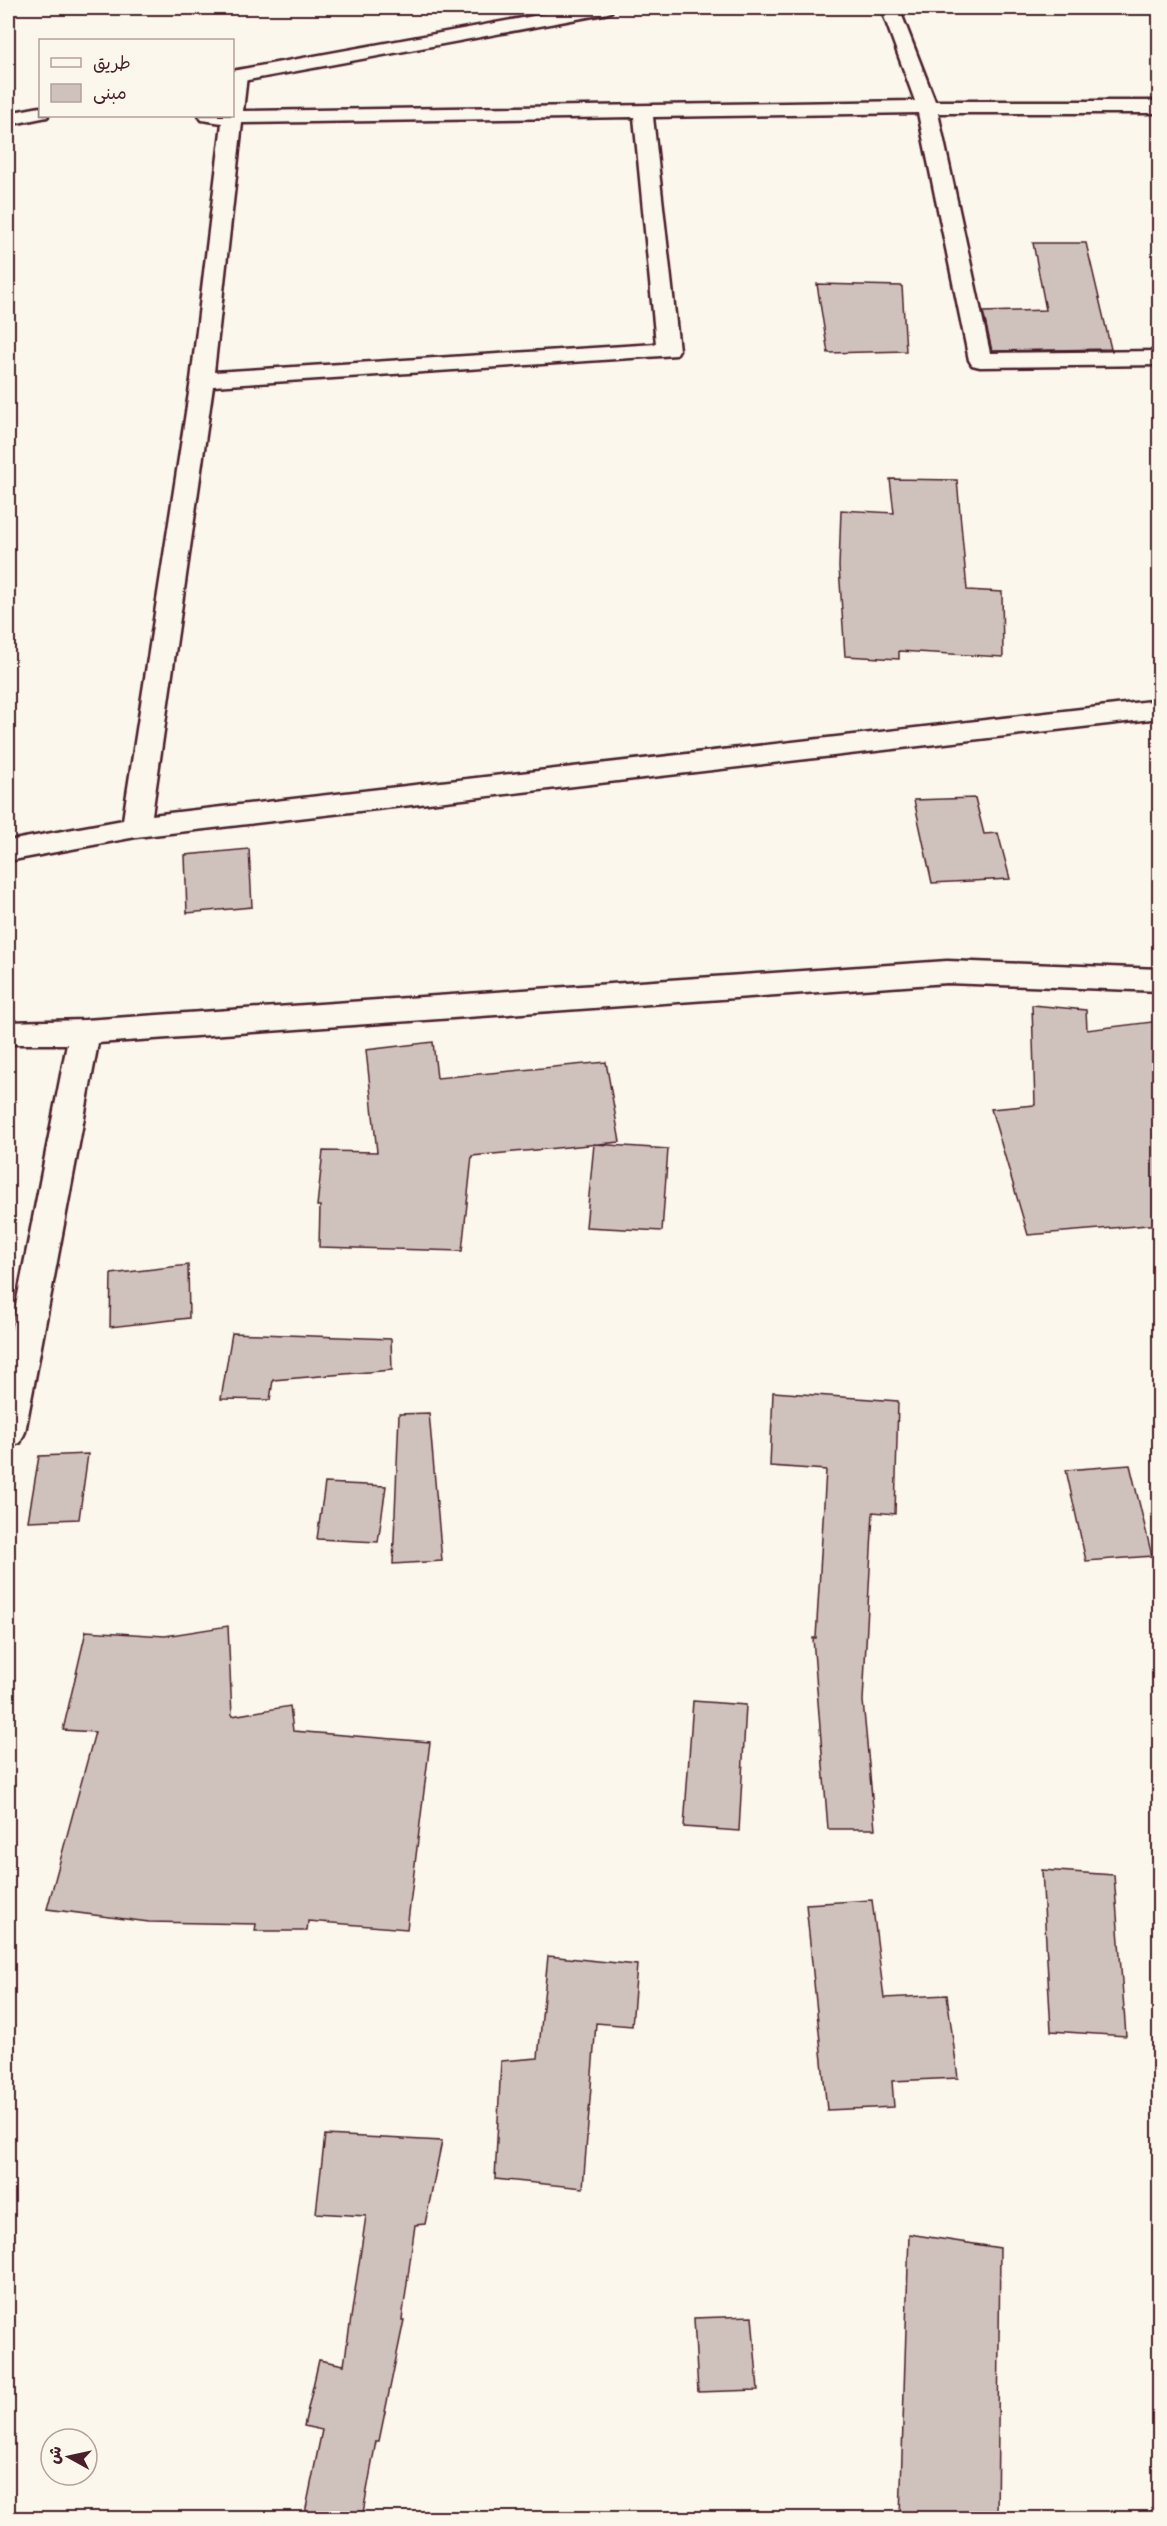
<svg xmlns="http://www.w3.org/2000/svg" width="1167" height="2526" font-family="Caveat,'Playpen Sans Arabic',sans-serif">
<rect width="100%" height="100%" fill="#fbf7ec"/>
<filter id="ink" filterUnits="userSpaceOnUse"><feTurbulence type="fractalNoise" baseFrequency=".0167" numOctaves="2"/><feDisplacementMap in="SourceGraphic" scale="12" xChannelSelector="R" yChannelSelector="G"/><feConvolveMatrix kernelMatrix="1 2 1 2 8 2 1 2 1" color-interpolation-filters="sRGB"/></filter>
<g filter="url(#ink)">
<path fill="#cfc2bc" stroke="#4a1f2b" stroke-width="1.5" d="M1033,243h53l25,106 -119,2 -9,-39 63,-2z
M817,284l85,2 4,65 -78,2z
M890,479l67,1 10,110 35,2 1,65 -104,-6v8l-54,-3 -6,-89 2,-57 53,3z
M975,798l9,36 14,-1 12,46 -78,4 -18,-83z
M249,849l3,58 -65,6 -2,-58z
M1032,1005l54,5 1,20 73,-9v203l-132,11 -37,-126 44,-4z
M433,1042l4,36 169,-16 14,80 -148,14 -10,95 -143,-4 1,-41h-3l6,-55 54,1 -11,-102z
M594,1144l74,5 -6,82 -76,-4z
M188,1265l1,53 -79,9 1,-53z
M232,1333l159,6 1,31 -119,10 -3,20 -49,-1z
M773,1392l125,9 -3,113 -22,-2 -10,189 12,128h-47l-15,-191h3l10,-168 -56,-4z
M429,1413l13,148 -49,3 6,-150z
M88,1454l-9,65 -51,2 11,-65z
M1130,1465l22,91 -66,5 -20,-91z
M325,1483l61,3 -8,56 -61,-3z
M228,1626l4,90 58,-10 3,25 137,11 -23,187 -99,-8 -1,10h-52l1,-7 -107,-2 -102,-13 48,-177 -32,-2 23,-99 79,5z
M693,1701l53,4 -7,126 -55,-4z
M1042,1870l72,5 12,161 -75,-5z
M872,1900l12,98 63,-3 11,83 -66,3 2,26 -67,3 -21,-206z
M548,1956l89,9 -5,61 -36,-3 -13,165 -88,-9 6,-118 37,-3z
M325,2135l117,6 -17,83 -10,1 -13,95h2l-25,121h-3l-14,77h-58l18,-88 -18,-4 15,-66 25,5 22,-149 -50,-3z
M909,2234l91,14 -3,270h-97z
M752,2316l6,74 -60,2 -4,-74z"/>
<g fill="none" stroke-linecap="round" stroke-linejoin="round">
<defs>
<path id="minor" d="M881,8h18l36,93h225v12h-222l52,240 170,-2v14l-180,2 -8,-2 -3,-5 -51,-247 -265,4 26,233 -3,5 -463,31 -61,429 1008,-115v18l-1024,119 -128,24v-20l115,-21 68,-440 31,-257 -20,-3 -3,-4h33v-45l12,1 3,4 -4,35 672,-10zM634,117l22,227 -442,28 28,-249z
M947,961l213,8v22l-213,-8 -849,60 -73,389 -5,11 -12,4v-101l59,-302h-59v-22l77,-2z"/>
<path id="tertiary" d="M577,8h36l-2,4 -7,2 -372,69v-12z
M40,107v9h8l-1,1 -39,8v-12z"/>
</defs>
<use href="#minor" stroke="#4a1f2b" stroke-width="5"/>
<use href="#tertiary" stroke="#4a1f2b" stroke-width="5"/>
<use href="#minor" fill="#fbf7ec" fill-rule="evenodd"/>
<use href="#tertiary" fill="#fbf7ec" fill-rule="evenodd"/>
</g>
</g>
<rect width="1167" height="2526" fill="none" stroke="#fbf7ec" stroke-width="30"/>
<rect x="15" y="15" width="1137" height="2496" fill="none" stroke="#4a1f2b" stroke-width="2" filter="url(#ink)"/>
<rect x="39" y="39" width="195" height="78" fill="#fbf7ec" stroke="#b4a19f" stroke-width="1.5"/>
<rect x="51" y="58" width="30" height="9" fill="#fbf7ec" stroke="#b4a19f" stroke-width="1.5"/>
<text x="93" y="69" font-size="18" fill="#4a1f2b">طريق</text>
<rect x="51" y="84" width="30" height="18" fill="#cfc2bc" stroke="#b4a19f" stroke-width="1.5"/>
<text x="93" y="99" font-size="18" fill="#4a1f2b">مبنى</text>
<g transform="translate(69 2457) rotate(278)"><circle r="28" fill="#fbf7ec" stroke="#b4a19f" stroke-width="1.5"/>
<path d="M0-4.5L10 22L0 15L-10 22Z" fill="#4a1f2b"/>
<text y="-9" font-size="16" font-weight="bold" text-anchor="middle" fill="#4a1f2b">ش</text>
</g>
</svg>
